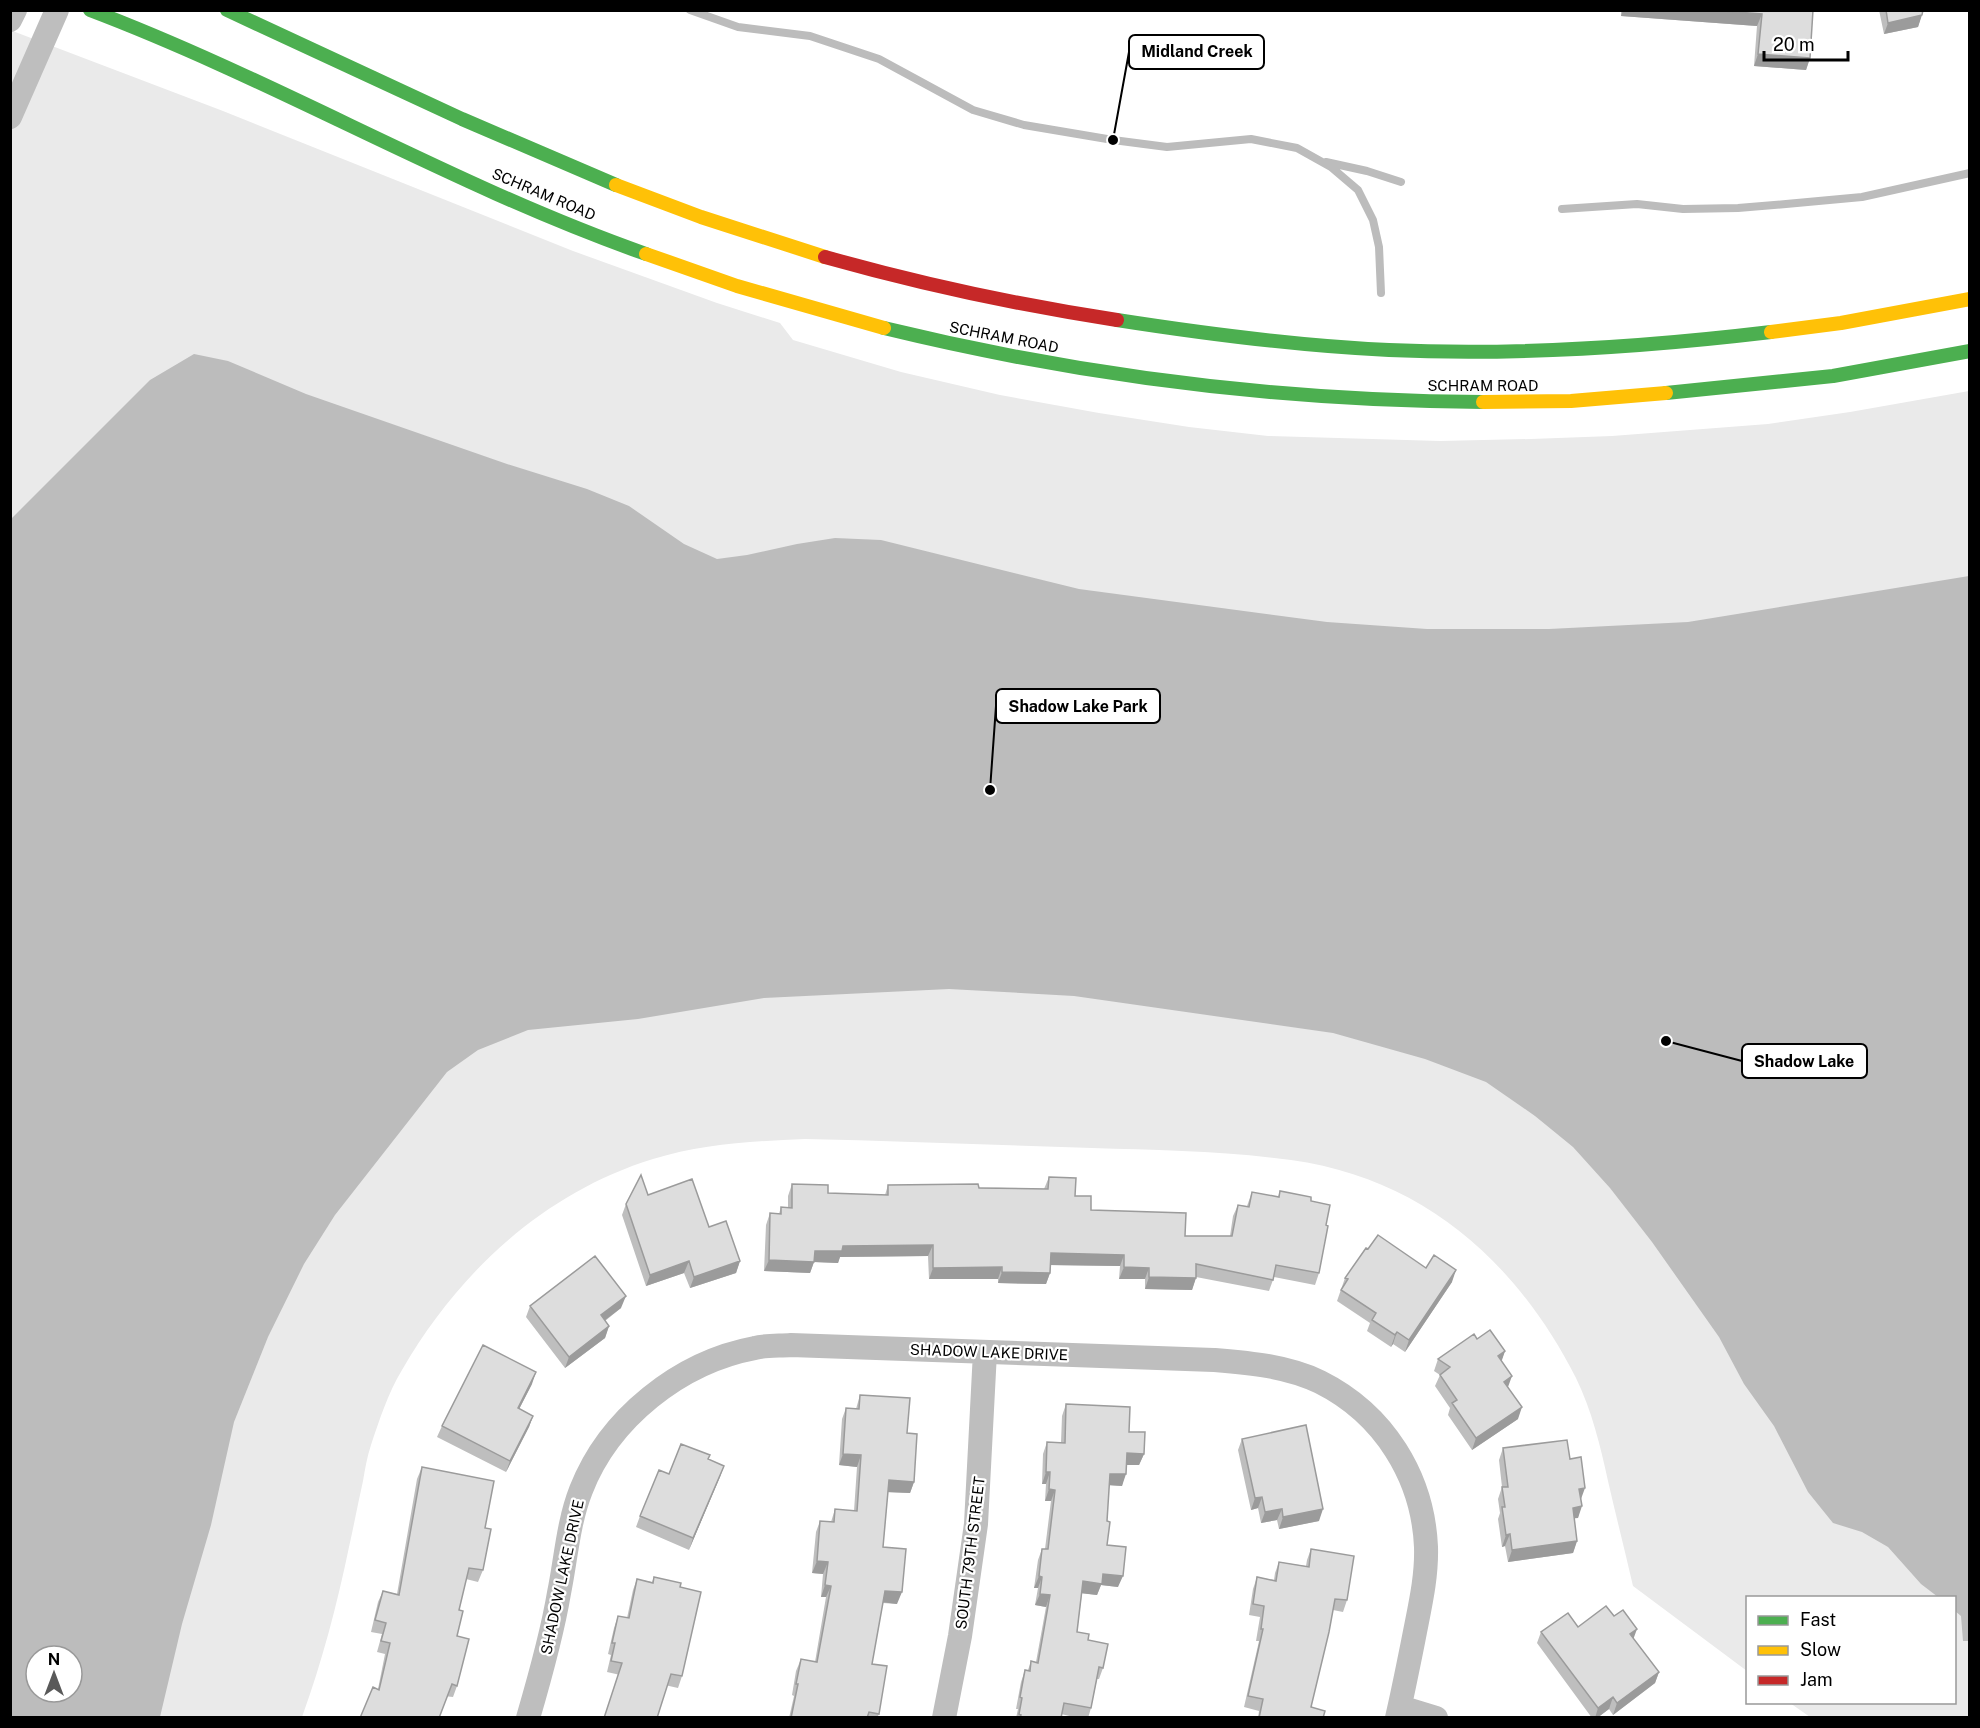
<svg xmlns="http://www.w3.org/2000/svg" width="1980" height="1728" font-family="'Public Sans',sans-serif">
<rect width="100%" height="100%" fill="#fff"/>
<path fill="#eaeaea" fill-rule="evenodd" d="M10,30l213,81 350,140 144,52 63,20 13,17 108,32 99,23 99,18 90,14 79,9 172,5 91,-2 81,-3 156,-12 82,-12 119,-21v1326h-159l-20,-14 164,-1v-104h-206l-1,73 -114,-85c-8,-35 -17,-70 -25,-105 -8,-36 -16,-70 -32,-103 -59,-116 -153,-200 -285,-218 -66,-9 -133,-10 -199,-12 -96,-3 -191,-7 -287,-9 -52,2 -103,5 -152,20 -110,34 -195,114 -251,211 -14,23 -23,51 -31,75 -4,12 -6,24 -8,36 -5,22 -9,44 -14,66 -12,58 -27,115 -47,170h-291zM36,1656h36v36h-36z"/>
<path fill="#bcbcbc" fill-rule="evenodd" d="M194,354l34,7 78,33 201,70 80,25 42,17 55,38 33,15 30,-4 50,-11 38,-6 46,2 198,49 248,33 100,7h122l139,-7 281,-46v1065h-6l-2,-25 -6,-5 -1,-13 -16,-1 -17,-13 -33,-37 -26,-15 -29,-9 -25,-31 -34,-66 -30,-42 -25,-47 -67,-95 -42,-54 -37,-41 -38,-31 -49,-34 -61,-23 -92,-26 -259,-37 -125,-7 -185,9 -126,21 -110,11 -50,20 -31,22 -112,143 -31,49 -36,73 -34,85 -23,103 -29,99 -22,93h-149v-1198l139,-139zM36,1656h36v36h-36z"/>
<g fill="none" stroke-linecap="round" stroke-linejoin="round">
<path stroke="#bcbcbc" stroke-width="8" d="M690,10l48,17 72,9 69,23 94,51 51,15 89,15 54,7 84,-8 46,9 34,19 27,23 15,30 6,27 2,46
M1326,162l41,9 34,11
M1562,209l75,-5 46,5 55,-1 48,-4 76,-7 108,-24"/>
<path stroke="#bebebe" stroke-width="24" d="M10,20l5,-10
M10,117l47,-107
M1400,1707l36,11
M528,1718c12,-41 24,-83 31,-125 7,-34 9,-70 22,-103 28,-72 99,-128 174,-142 11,-3 24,-2 36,-3l423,15c36,3 73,6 106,22 64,32 103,95 106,165 1,32 -7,63 -13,95 -5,25 -10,50 -16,76
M944,1718l16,-82 16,-112 9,-172"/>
<path stroke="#4caf50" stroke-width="14" d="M90,10c190,72 365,177 556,244
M227,10l235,109 154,66
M1117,320c90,14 181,26 272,30 127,6 256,-3 382,-18
M884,328c197,48 395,73 599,74
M1666,393l167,-17 137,-25"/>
<path stroke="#ffc107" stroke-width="14" d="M616,185l85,32 124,40
M646,254l91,32 147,42
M1771,332l70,-9 129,-24
M1483,402l88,-1 95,-8"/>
<path stroke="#c62828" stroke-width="14" d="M825,257c96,27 193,48 292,63"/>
</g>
<path fill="#bebebe" d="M1621,10h192l-3,48 -4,12 -52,-4 3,-40 -136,-10z
M1879,10h44l-5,17 -34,7z
M1049,1177l26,19 16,14 94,26h45l3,-20 5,-11 9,1 5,-14 26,5 2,-6 31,10 15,24 -7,48 -4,12 -41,-8 -5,14 -73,-14 -4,13 -47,-1v-10h-26l1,-13 -69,-1 -1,8 -4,11 -48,-1v-4h-69l-1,-23 -88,1 -2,6 -24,-1 -4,11 -46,-2 2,-46 4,-12 9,1 2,-7h7v-11l4,-12 36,9 57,2 3,-10 156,4z
M648,1195l61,32 31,34 -4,12 -46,15 -6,-15 -38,13 -24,-71 4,-11z
M1368,1249l58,19 26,14 -47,70 -12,-8 -2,3 -24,-16 3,-8 -33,-22 8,-23z
M530,1306l91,2 -16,13 4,5 -4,12 -40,30 -39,-51z
M1477,1339l28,12 -4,10 7,26 10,32 -46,31 -24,-35 2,-7 -15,-22 5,-11 -6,-4 4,-12z
M532,1384l-13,25 14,7 -4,11 -23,45 -69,-35 5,-11z
M860,1395l47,38 7,49 -4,11 -22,-1 -5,55 14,57 -14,-1 -11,61 7,50 -2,4h-88l5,-22 -2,-1 4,-24 5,-12 14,3 11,-65h-5l2,-23 -11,-1 4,-41 4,-11 11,1 4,-13 19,2 3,-44 -18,-2 3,-46 4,-11 10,1z
M1066,1404l63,28 15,22 -5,11h-13l-4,21 -13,-1 -2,36v24l11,42 -17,-2 -4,10 -15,-2 -5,39 11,8 15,28 -4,11h-2l-6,29 -3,10h-10l-17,-4v4h-45l2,-9h-2l5,-27 4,-12h3l3,-9 5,1 10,-55 -11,-2 3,-17h-4l4,-28 4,-11h3l6,-48h-6l1,-17h-4l1,-30 4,-12 14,1 1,-27z
M1242,1439l77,82 -40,8 -2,-9 -16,3 -3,-15 -7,2 -13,-60z
M1503,1448l67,11 11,41 -3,18h-4l3,23 -4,12 -65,9 -3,-16 -3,1 -4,-28 2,-6 -2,-14 4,-12 -3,-27z
M708,1459l16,7 -35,84 -53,-23 4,-11 29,-42z
M422,1467l63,61 -2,42 -5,12 -12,-3 -7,31 -2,26v50l-4,11 -75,-8 7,-35 -8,-2 5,-18 -11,-2 7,-30 5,-11 14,3 20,-115z
M1311,1549l36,51 -4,12 -10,-2 -22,97 12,11h-65l1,-7 -15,-4 15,-66h-3l4,-24 -11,-2 4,-26 4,-12 17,3 1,-7 4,-11 27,4 1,-6z
M654,1577l26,10 2,89 -4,12 -71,-16 4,-17 -3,-1 6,-26 4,-12 9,2 6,-28 4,-11 15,3z
M1614,1616l19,22 26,34 -4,11 -42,32 -4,-6 -12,9h-5l-55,-75 4,-11 37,-5z"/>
<path fill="#9b9b9b" d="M1623,10h87l52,4 -5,12 -136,-10z
M1922,15l-4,12 -34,7 4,-11z
M1758,54l52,4 -4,12 -52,-4z
M933,1245l-5,11 -88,1 -2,6 -24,-1 -4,11 -46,-2 5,-11 74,-14z
M1051,1253l73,2 -4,11 -73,-1z
M689,1261l-5,12 -38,13 4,-11z
M740,1261l-4,12 -46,15 4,-11z
M1002,1267l-4,12h-69l4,-11z
M1124,1267l25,1 -4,11h-26z
M1456,1270l-4,12 -47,70 4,-12z
M1002,1272l48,1 -4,11 -48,-1z
M1149,1277l47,1 -4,12 -47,-1z
M626,1296l-5,12 -25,19 5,-12z
M609,1326l-4,12 -40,30 4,-11z
M1397,1332l-4,12 -2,3 4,-12z
M1505,1351l-4,12 -3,-7z
M536,1372l-4,12 -18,35 4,-11z
M1512,1376l-4,11 -4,-5z
M1522,1407l-4,12 -46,31 4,-12z
M533,1416l-4,11 -23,45 4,-11z
M1127,1453l17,1 -5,11h-16z
M843,1454l18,1 -4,12 -18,-2z
M724,1466l-4,11 -31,73 4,-12z
M1046,1472h4l-4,12h-4z
M1110,1474h16l-4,12 -16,-1z
M889,1480l25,2 -4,11 -25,-1z
M1585,1488l-4,11 -2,-10z
M1049,1489l6,1 -4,11h-6z
M1262,1497l-4,11 -7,2 4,-12z
M1582,1506l-4,12 -10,1 5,-11z
M1282,1509l-5,11 -16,3 4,-11z
M1323,1509l-4,12 -40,8 4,-12z
M1510,1534l-5,12 -3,1 4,-12z
M1577,1541l-4,12 -65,9 4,-12z
M817,1561l11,1 -5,12 -11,-1z
M1103,1574l20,2 -5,11 -17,-2 -4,10 -18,-2 4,-12z
M1039,1576l3,1 -4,11h-4z
M825,1585l6,1 -5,11h-5z
M885,1591l17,1 -5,12 -16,-2z
M1040,1594l10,1 -4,12 -11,-2z
M1637,1629l-4,11 -3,-6z
M1659,1672l-4,11 -42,32 4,-12z
M1613,1697l-4,12 -12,9h-2l3,-10z"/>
<path fill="#ddd" stroke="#9b9b9b" stroke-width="1.5" d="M1710,10h103l-3,48 -52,-4 4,-40z
M1886,10h37l-1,5 -34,8z
M641,1175l7,20 44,-16 17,48 17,-6 14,40 -46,16 -5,-16 -39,14 -24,-71z
M1049,1177l27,1 -1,18h16v14l95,3 -1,23h47l6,-31 11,2 3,-15 27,5 1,-6 31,6v4l19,4 -4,20 2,1 -9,47 -43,-8 -3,15 -77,-16v14l-47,-1v-9l-25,-1v-12l-73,-2 -1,20 -48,-1v-5l-69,1v-23l-90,1 -1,5h-27l-1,11 -45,-2 1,-47 11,1v-7l11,1v-24l36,1v8l60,2v-10l90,-1 1,4 69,1z
M1378,1235l48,33 8,-13 22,15 -47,70 -12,-8 -2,3 -23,-15 4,-7 -35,-23 7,-11 -3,-1 21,-30 2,1z
M595,1256l31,40 -25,19 8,11 -40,31 -39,-51z
M1490,1330l15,21 -7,5 14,20 -8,6 18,25 -46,31 -24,-35 5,-3 -17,-25 10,-8 -12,-8 36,-25 3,5z
M483,1345l53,27 -18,36 15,8 -23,45 -68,-35z
M860,1395l50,3 -3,35 10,1 -3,48 -25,-2 -6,67 23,2 -4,43 -17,-1 -13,73 15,2 -8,48 -10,-2 -2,6h-76l7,-34h-2l5,-25 16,3 14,-76 -6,-1 3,-23 -11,-1 3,-40 14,1 1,-13 22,2 4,-56 -18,-1 3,-46 13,1z
M1066,1404l64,3 -1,25h16l-1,22 -17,-1 -1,21h-16l-3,47 3,1 -3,23 19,2 -3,29 -20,-2 -1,10 -19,-3 -6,51 12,2 -1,6 20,4 -5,24 -4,-1 -8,41 -27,-5 -3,15h-41l1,-3 -2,-1 3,-16 -2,-1 5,-27 5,1 1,-10 7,2 12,-68 -10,-1 2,-17 -3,-1 3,-27h6l7,-59 -6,-1 1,-17h-4l1,-30 18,1z
M1306,1425l17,84 -40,8 -1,-8 -17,3 -3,-15 -7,1 -13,-59z
M1567,1440l3,19 11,-2 4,31 -6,1 3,17 -9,2 4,33 -65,9 -2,-16 -4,1 -4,-28h3l-3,-20h6l-5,-39z
M681,1444l29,11 -2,4 16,7 -31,72 -53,-22 19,-46 10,4z
M422,1467l72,14 -9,47 6,1 -8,41 -14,-2 -10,42 4,1 -6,25 12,3 -12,47 -5,-2 -13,34h-79l13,-31 6,3 11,-47 -9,-2 5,-18 -11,-3 8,-29 16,4z
M1311,1549l43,7 -7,44 -12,-1 -6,33 -18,75 14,4 -2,7h-64l4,-19 -15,-3 15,-67h-2l3,-23 -11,-2 4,-27 19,4 3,-19 30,5z
M654,1577l27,6 -1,4 21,5 -19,84 -11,-2 -14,44h-53l18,-55 -11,-2 4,-18h-3l6,-27 11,2 8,-39 16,4z
M1606,1606l8,10 9,-6 14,19 -7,5 29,38 -42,31 -4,-6 -15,11 -57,-76 27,-19 10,14z"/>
<g text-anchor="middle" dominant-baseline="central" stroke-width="4.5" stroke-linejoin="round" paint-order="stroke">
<g font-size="15" fill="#000" stroke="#fff">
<text transform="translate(544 194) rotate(23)">SCHRAM ROAD</text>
<text transform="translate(1004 337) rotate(11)">SCHRAM ROAD</text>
<text x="1483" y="385">SCHRAM ROAD</text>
<text transform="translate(989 1352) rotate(2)">SHADOW LAKE DRIVE</text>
<text transform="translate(970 1553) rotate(-83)">SOUTH 79TH STREET</text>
<text transform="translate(562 1577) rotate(-78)">SHADOW LAKE DRIVE</text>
</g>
</g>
<path fill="none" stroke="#000" stroke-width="2" d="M1113 140L1129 52M990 790L996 706M1666 1041L1742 1061"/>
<g fill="#000" stroke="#fff" stroke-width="2">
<circle cx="1113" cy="140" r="6"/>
<circle cx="990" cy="790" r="6"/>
<circle cx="1666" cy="1041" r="6"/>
</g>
<g fill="#fff" stroke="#000" stroke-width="2">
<rect x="1129" y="35" width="135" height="34" rx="6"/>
<rect x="996" y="689" width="164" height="34" rx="6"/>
<rect x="1742" y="1044" width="125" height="34" rx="6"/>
</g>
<g font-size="16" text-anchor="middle" font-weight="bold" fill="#000">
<text x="1197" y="57">Midland Creek</text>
<text x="1078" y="712">Shadow Lake Park</text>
<text x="1804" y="1067">Shadow Lake</text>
</g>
<rect width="1980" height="1728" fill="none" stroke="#000000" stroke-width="24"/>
<rect x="1746" y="1596" width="210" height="108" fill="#ffffff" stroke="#999999" stroke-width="1.5"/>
<rect x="1758" y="1616" width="30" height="9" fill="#4caf50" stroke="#999999" stroke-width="1.5"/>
<text x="1800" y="1626" font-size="18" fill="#000000">Fast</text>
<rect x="1758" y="1646" width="30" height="9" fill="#ffc107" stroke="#999999" stroke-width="1.5"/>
<text x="1800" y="1656" font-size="18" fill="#000000">Slow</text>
<rect x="1758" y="1676" width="30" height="9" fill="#c62828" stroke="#999999" stroke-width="1.5"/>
<text x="1800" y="1686" font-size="18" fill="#000000">Jam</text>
<g transform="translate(54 1674)"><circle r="28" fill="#ffffff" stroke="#999999" stroke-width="1.5"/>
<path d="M0-4.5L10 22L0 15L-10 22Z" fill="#595959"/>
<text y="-9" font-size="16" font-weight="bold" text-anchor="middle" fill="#000000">N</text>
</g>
<path d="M1764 51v9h84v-9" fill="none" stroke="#000000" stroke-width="3"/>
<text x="1773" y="51" font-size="18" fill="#000000" stroke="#ffffff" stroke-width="4.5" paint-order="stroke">20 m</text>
</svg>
